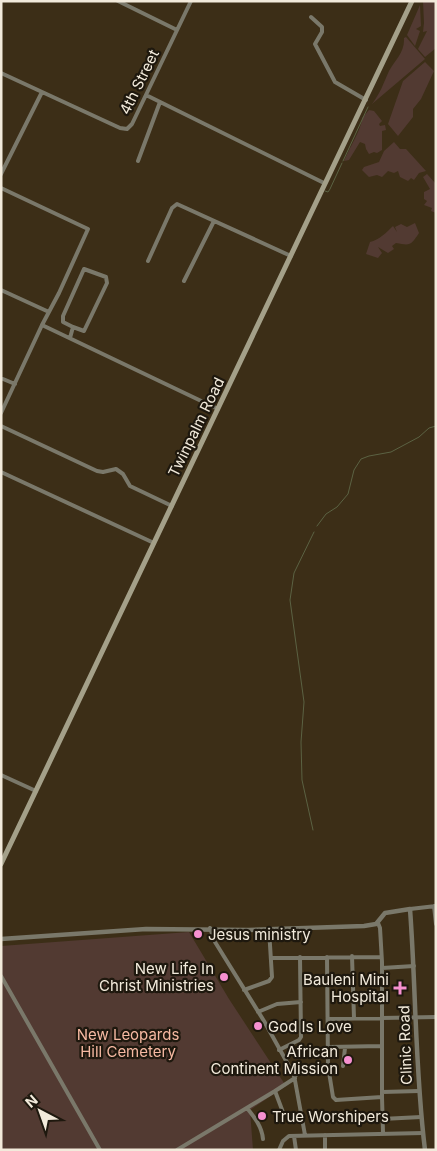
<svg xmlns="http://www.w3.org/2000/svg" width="437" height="1151" font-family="Inter,sans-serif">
<rect width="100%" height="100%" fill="#3c2e17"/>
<path fill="#523a32" d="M423,1h13v47l-11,9 -7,-8 9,-18 -4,1 1,-9z
M420,5l1,21 -5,3 4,2 -5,15 -8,-11z
M406,37l19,22 -53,45c9,-12 11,-20 17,-33 6,-11 16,-19 15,-33z
M425,62l9,9 -13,28 -8,10v8l-15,19 -10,-12 15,-43z
M369,110l5,1 8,10 -3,3 1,2 5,-1 1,5 -4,1v19l-5,3 -3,-1 -5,2 -3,-5 -1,-5 -5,-2 -11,18 -5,1c4,-10 19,-35 18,-43z
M394,142l6,7h6l20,22 -7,2 -5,7 -3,-2 -3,3 -8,-4 -2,-6 -4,2 -6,-2 -6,6 -5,-2 -8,2 -7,-7 2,-3 15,-5 5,-11z
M427,174l9,10v29l-5,-2 1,-3 -8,-3 3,-4 -3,-2v-7l6,-3 -7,-12z
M415,223l4,10c-8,12 -8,13 -23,10l-4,3 2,3 -6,4 -10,-6 4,6 -4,5 -12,-4 4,-12c9,-2 17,-10 23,-16l4,6 -2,-5 6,-3 6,3z
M189,932l40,67 57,87 -36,24 3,40h-252v-204z"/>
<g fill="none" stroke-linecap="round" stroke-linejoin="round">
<path stroke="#5b6243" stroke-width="1" d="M343,161l25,-54
M325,191l3,1 2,-3 12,-26
M317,526l9,-12 11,-7 11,-13 6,-24 7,-11 8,-3 22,-4 28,-15 10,-9 7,-2
M313,830l-11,-50 -1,-38 3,-40 -14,-102 4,-27 20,-41"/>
<path stroke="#7a786a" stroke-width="4" d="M118,1l59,29
M311,17l11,10v5l-7,12 20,38 31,18
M1,73l119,55 7,1 5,-5 59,-123
M146,95l178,88
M138,161l22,-59
M1,174l41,-82
M1,188l87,41 -29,64 -17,32
M148,261l24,-53 5,-4 114,52
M184,281l30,-60
M1,290l48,22
M70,338l3,-11 11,4 23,-48 -1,-6 -22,-8 -21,47v6l10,5
M3,379l12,5
M1,413l41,-88 176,84
M1,426l96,45 6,1 13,-3 7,5 7,12 42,20
M1,472l153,71
M1,775l35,16
M434,906l2,18
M410,909l26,-3
M378,923l2,5 2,34v135l1,36
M210,928l5,14 49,79 30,54 11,60
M352,956l2,62
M327,957l1,109 5,31 3,3 46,-3
M271,958l110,-1
M382,968l32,-2
M1,976l99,174
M244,990l25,-9 3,-4 -3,-48
M258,1012l19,-8 24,-2
M328,1019l108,-2
M328,1047l54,-1
M279,1050l20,-10 2,-3 -1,-80
M343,1066l2,-18
M294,1076l17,-9 17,-1
M275,1091l9,24
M382,1092l37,-1
M247,1108c8,10 15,19 16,31
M382,1119l39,-2
M325,1135v15
M294,1136l2,14
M177,1150l98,-59 20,-13
M279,1150l4,-9 6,-5 134,-3"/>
<path stroke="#7a786a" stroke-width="4.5" d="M1,939l145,-10 103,1 115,-4 12,-2 9,-11 25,-4c6,80 5,161 15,241"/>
<path stroke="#a4a089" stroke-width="5" d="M1,864l411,-863"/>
</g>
<g fill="#f690d0" stroke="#1e180e" stroke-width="2">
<circle cx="198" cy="934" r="5"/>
<circle cx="224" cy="977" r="5"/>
<path d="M397.5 980.5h5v5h5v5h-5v5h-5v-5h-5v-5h5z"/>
<circle cx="258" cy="1026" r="5"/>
<circle cx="348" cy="1060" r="5"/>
<circle cx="262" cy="1116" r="5"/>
</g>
<g text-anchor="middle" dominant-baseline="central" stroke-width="4.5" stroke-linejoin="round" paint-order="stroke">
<g font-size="15" fill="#f2eadb" stroke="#1e180e">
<text transform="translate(139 82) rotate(-64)">4th Street</text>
<text transform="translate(196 427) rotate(-64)">Twinpalm Road</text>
<text transform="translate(405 1045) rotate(-92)">Clinic Road</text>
</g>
<g font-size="15" fill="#f2eadb" stroke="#1e180e" text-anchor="start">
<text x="208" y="934">Jesus ministry</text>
<text x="214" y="968" text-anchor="end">New Life In<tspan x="214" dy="17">Christ Ministries</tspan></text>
<text x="389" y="979" text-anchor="end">Bauleni Mini<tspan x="389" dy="17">Hospital</tspan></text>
<text x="268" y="1026">God Is Love</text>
<text x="338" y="1051" text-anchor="end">African<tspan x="338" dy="17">Continent Mission</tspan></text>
<text x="272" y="1116">True Worshipers</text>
</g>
<g font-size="15" fill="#f6b9a2" stroke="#1e180e">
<text x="128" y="1034">New Leopards<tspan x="128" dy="17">Hill Cemetery</tspan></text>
</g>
</g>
<rect width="437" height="1151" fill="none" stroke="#f2eadb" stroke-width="5"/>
<g transform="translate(40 1111) rotate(319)" stroke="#1e180e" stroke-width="4" paint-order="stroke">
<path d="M0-4L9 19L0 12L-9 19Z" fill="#f2eadb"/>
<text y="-8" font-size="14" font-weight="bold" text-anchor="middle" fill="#f2eadb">N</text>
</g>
</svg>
